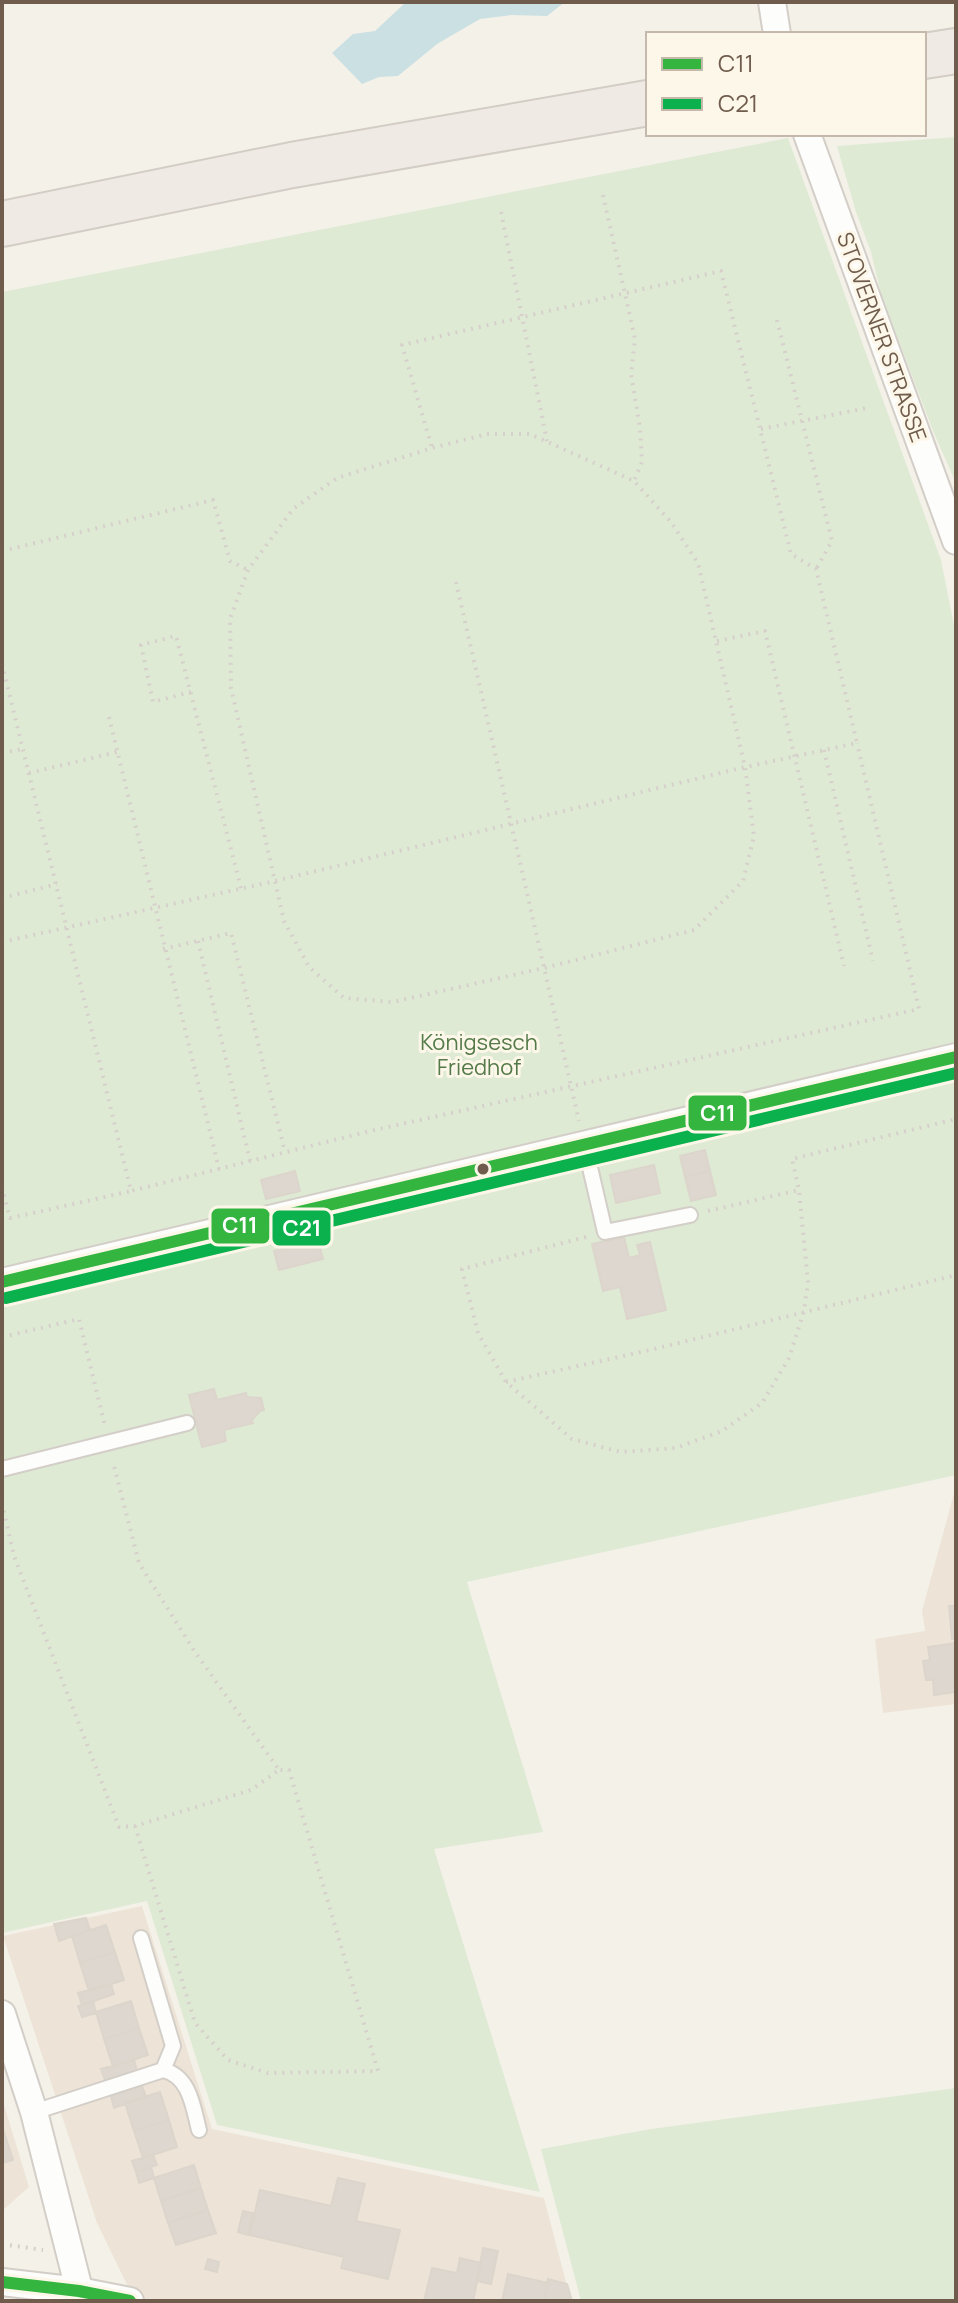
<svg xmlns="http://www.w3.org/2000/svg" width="958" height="2303" font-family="Manrope,sans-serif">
<rect width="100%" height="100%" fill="#f4f1e9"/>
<path fill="#ede4d7" d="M956,1486v218l-73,9 -8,-74 50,-8 -3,-20z
M142,1906l70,223 332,69 27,103h-436l-38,-78 -94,-287z
M2,2098l27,89 -27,24z"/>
<path fill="#dfead5" d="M956,137v346l-23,-52 -52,-137 -10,-42 -15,-40 -19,-66z
M788,138l153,422 15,75v840l-489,107 76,250 -109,17 106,343 -323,-67 -70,-224 -145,32v-1641z
M956,2088v213h-375l-40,-152 110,-20z"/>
<path fill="#cbe0e3" d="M406,2h159l-18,14 -36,-1 -31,4 -43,25 -39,32 -19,1 -17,7 -30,-31 21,-19 22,-3z"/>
<path fill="#ddd7cf" stroke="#dcd5cc" stroke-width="2" d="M705,1150l5,21 -25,6 -5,-21z
M654,1165l6,28 -44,10 -6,-28z
M295,1171l5,20 -34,8 -5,-19z
M710,1171l6,24 -25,6 -6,-24z
M624,1237l5,21 11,-3 -3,-10 13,-3 16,68 -39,9 -7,-32 -17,4 -11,-47z
M318,1240l5,19 -44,11 -5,-19z
M214,1389l3,11 29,-7 1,4 14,1 3,12 -4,1 -8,9 1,3 -29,7 2,11 -24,6 -13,-52z
M949,1606h7v32l-4,1z
M956,1643v49l-22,3 -1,-15h-7l-3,-19 7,-1 -2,-13z
M86,1918l4,12 -31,11 -5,-17z
M106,1925l9,27 -35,11 -8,-27z
M115,1952l9,28 -35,11 -9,-28z
M111,1984l3,10 -32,11 -4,-12z
M93,2001l3,12 -14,4 -4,-11z
M131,2001l8,27 -35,11 -8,-27z
M139,2028l9,27 -35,12 -9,-28z
M134,2060l3,11 -32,9 -4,-11z
M142,2086l4,11 -32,11 -3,-12z
M160,2092l9,28 -35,11 -9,-28z
M169,2120l8,27 -34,11 -9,-27z
M3,2129l10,31 -11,3v-33z
M153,2155l4,10 -21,7 -4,-11z
M194,2165l7,23 -40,13 -7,-23z
M151,2167l3,11 -15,5 -3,-11z
M338,2178l27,6 -9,37 44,9 -12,49 -47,-11 3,-11 -94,-22 10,-45 71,16z
M201,2188l7,22 -40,13 -7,-22z
M208,2210l8,23 -40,12 -8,-22z
M243,2211l10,2 -5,22 -10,-3z
M483,2248l15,3 -7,33 -14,-3z
M460,2258l21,5 -8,38h-49l8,-33 25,5z
M208,2259l11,3 -2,10 -12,-3z
M508,2274l40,9 -4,18h-42z
M548,2279l19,5 5,17h-28z"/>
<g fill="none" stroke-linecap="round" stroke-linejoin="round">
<defs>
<path id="service" d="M585,1146l20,86 85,-17
M2,1469l185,-46
M141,1938l32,108 -10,24
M34,2112l129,-42c27,6 30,37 36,60"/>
<path id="minor" d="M772,2l5,32
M807,134l149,407
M2,1282l954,-225
M2,2014l32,98 48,189
M2,2282l77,9 51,10"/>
<path id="trunk" d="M924,56l32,-5
M2,224l290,-59 356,-62"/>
</defs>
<use href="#service" stroke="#d3cec7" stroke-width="18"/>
<use href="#minor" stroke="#d3cec7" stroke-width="30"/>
<use href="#trunk" stroke="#d3cdc6" stroke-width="48"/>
<path stroke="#d6d0ca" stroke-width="4" stroke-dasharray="2 6" stroke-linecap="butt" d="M603,195l32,144 -4,35 9,54 2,34 -8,19
M501,212l46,229
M777,320l55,221 -16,28
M761,429l106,-21
M487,434h43l104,47 37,41 27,41 47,204 9,69 -11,45 -49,49 -150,38 -151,34 -49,-4 -35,-31 -25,-46 -53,-233 -1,-69 18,-49 45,-61 44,-31 95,-30z
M2,551l211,-51 17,61 18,9
M456,582l123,539
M717,641l48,-10 79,335
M2,664l129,527 239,-60 549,-122 -62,-266
M191,692l-38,10 -12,-57 35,-9 65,252
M109,717l110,452
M824,750l49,211
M2,753l21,-4
M29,773l88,-21
M2,898l55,-14
M198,941l52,220
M2,942l273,-61 470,-114 112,-24 -41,-174 -25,-15 -70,-283 -319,74 30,103
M163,949l68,-16 54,219
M2,1187l8,32
M708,1211l91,-21
M2,1220l129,-29
M586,1237l-124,32 16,64 28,49 66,57 49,13 55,-4 46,-17 40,-28 27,-45 15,-47 4,-28 -9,-93 -7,-31 164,-40
M2,1337l77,-18 26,107
M506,1382l144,-32 306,-75
M2,1503l12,53 105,271 16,-1 116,-36 28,-20 -84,-118 -56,-89 -26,-101
M135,1826l60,197 33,37 40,13 110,-2 -89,-301h-10
M2,2244l41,6"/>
<use href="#service" stroke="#fdfdfc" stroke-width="14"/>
<use href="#minor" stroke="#fdfdfc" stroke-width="26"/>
<use href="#trunk" stroke="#f0eae4" stroke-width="44"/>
<defs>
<path id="bus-1" d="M2,1282l954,-225
M2,2282l77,9 51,10"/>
<path id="bus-2" d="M6,1298l950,-225"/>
</defs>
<use href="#bus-1" stroke="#fdf7e9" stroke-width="18"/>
<use href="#bus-2" stroke="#fdf7e9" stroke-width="18"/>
<use href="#bus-1" stroke="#33b540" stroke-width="12"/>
<use href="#bus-2" stroke="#0bb14c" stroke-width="12"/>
</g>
<circle fill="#6f5c4c" stroke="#fdf7e9" stroke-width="3" cx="483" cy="1169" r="7"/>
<g text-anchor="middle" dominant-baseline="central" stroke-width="6" stroke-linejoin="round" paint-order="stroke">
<g font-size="22" fill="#6f5c4c" stroke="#fdf7e9">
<text transform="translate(882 337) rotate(70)">STOVERNER STRASSE</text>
</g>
<g font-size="22" fill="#537a48" stroke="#fdf7e9">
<text x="479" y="1042">Königsesch<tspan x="479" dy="25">Friedhof</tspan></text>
</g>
</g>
<g stroke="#fdf7e9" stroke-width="3">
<rect x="687" y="1094" width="61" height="38" rx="8" fill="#33b540"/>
<rect x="210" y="1207" width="61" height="38" rx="8" fill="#33b540"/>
<rect x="271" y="1209" width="61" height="38" rx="8" fill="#0bb14c"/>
</g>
<g font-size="22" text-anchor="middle" font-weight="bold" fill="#fff">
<text x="718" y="1121">C11</text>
<text x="240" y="1233">C11</text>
<text x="302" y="1236">C21</text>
</g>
<rect width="958" height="2303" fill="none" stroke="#6f5c4c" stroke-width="8"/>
<rect x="646" y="32" width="280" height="104" fill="#fdf7e9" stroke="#c4b9aa" stroke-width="2"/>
<rect x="662" y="58" width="40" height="12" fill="#33b540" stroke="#c4b9aa" stroke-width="2"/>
<text x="718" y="72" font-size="24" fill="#6f5c4c">C11</text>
<rect x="662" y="98" width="40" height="12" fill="#0bb14c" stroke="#c4b9aa" stroke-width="2"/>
<text x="718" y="112" font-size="24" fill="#6f5c4c">C21</text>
</svg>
